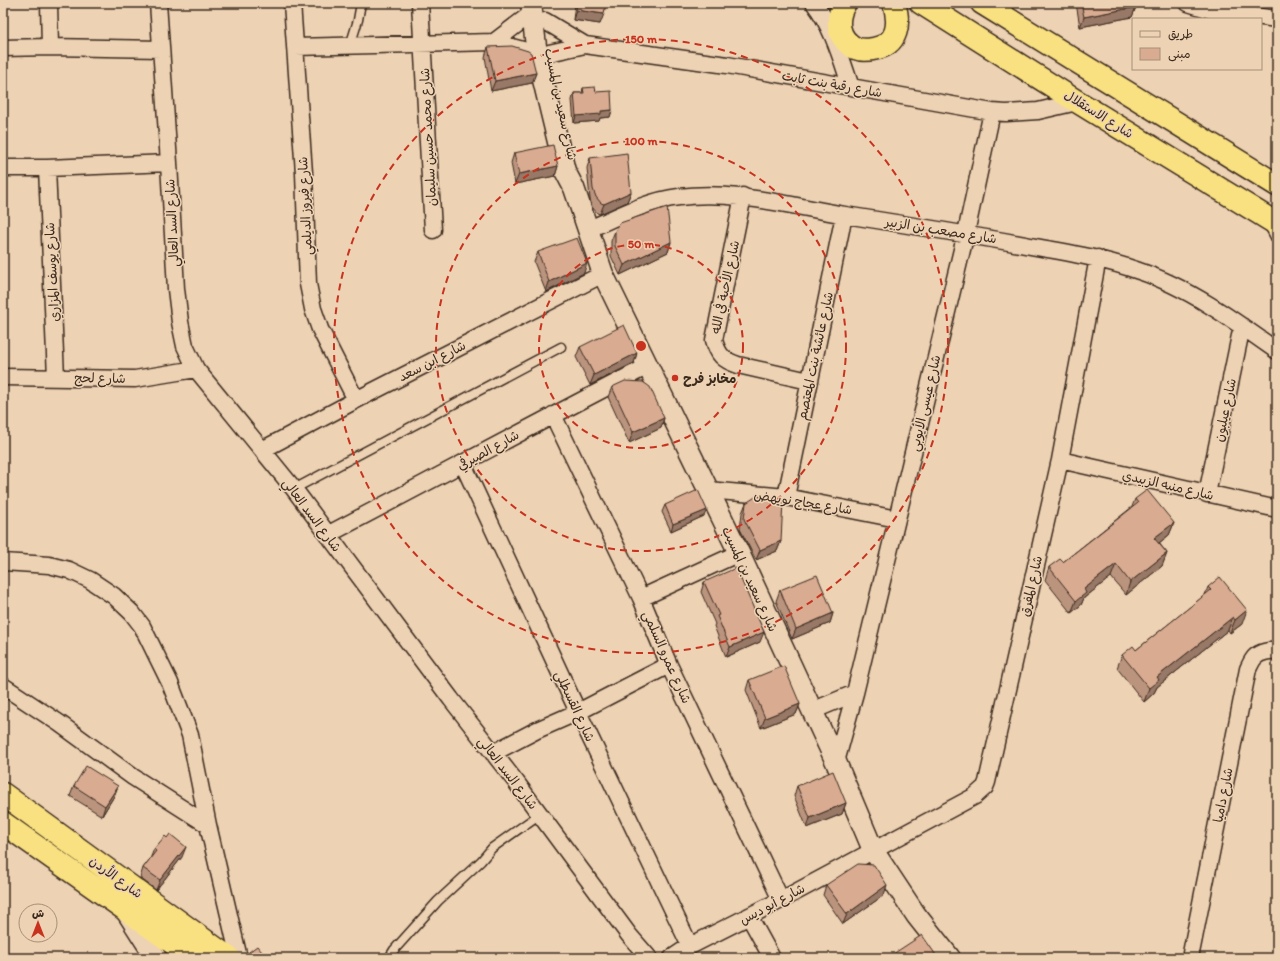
<svg xmlns="http://www.w3.org/2000/svg" width="1280" height="961" font-family="Itim,'Playpen Sans Arabic',sans-serif">
<rect width="100%" height="100%" fill="#edd2b4"/>
<filter id="ink" filterUnits="userSpaceOnUse"><feTurbulence type="fractalNoise" baseFrequency=".025" numOctaves="2"/><feDisplacementMap in="SourceGraphic" scale="8" xChannelSelector="R" yChannelSelector="G"/><feConvolveMatrix kernelMatrix="1 2 1 2 8 2 1 2 1" color-interpolation-filters="sRGB"/></filter>
<g filter="url(#ink)">
<g fill="none" stroke-linecap="round" stroke-linejoin="round">
<defs>
<path id="service" d="M350,46l8,-26 3,-17
M1268,224l9,17
M294,489l267,-142
M389,958l5,-8 44,-49 43,-40 11,-13 48,-34"/>
<path id="minor" d="M49,3l1,44
M158,3l11,160 7,126 4,33 5,24 11,23 98,120 157,210 65,83 113,153 20,23
M292,3l12,170 4,111 5,25 7,20 36,71
M420,3l13,227
M814,3c19,25 27,55 37,84
M1188,3l23,7 66,9
M545,21l40,24
M494,42l38,-29
M295,47l199,-5 36,10
M3,48l47,-1 111,2
M549,53l36,-8 142,20 265,47 14,1 32,-2 39,-9
M3,168h44l122,-5
M47,168l9,209
M743,196l-29,144c4,15 9,20 24,25l71,16
M587,230c30,-13 59,-29 92,-33 56,-7 112,9 166,18 64,10 128,20 191,32 35,6 69,12 103,24 49,16 96,50 138,80
M3,377l132,2 61,-10
M553,415l88,183 28,67 112,235
M262,450l94,-50 247,-126
M1060,460l217,49
M463,464l115,248 112,234
M708,490l78,7 111,22
M1207,494l35,-168
M786,497l58,-282
M327,535c107,-56 214,-114 321,-169
M3,562l46,3 20,5 21,10 24,16 18,17 10,13 28,57 20,52 18,90 31,133
M641,598l98,-45
M3,686l56,37 74,54 75,48
M812,711l43,-18
M493,753l44,-23 41,-18 91,-47
M836,762l19,-69 111,-460 26,-121
M749,916l23,42
M672,958l18,-12 91,-46 194,-104 10,-9 2,-5 73,-322 38,-202
M1190,958l58,-289c2,-4 4,-9 7,-12 5,-5 15,-7 22,-6"/>
<path id="tertiary" d="M531,3l6,52 28,116 9,17 29,86 136,279 97,209 37,88 43,65 34,43
M126,911l30,47"/>
<path id="trunk" d="M845,3c-10,16 -8,36 10,45 5,2 13,2 18,1 26,-4 27,-26 21,-46
M921,3l152,96 204,125
M982,3l295,182
M3,794l226,164
M3,823l191,135"/>
</defs>
<use href="#service" stroke="#3b2a1e" stroke-width="11"/>
<use href="#minor" stroke="#3b2a1e" stroke-width="19"/>
<use href="#tertiary" stroke="#3b2a1e" stroke-width="23"/>
<use href="#trunk" stroke="#3b2a1e" stroke-width="25"/>
<use href="#service" stroke="#edd2b4" stroke-width="8"/>
<use href="#minor" stroke="#edd2b4" stroke-width="16"/>
<use href="#tertiary" stroke="#edd2b4" stroke-width="20"/>
<use href="#trunk" stroke="#f9e181" stroke-width="22"/>
</g>
<path fill="#bb947e" stroke="#3b2a1e" d="M575,3h31l-6,21 -27,-4z
M1076,3h59l1,4 -4,10 -52,10z
M488,47l48,26 -4,10 -41,8 -6,-34z
M583,88l13,4 16,18 -2,7 -10,1 -1,3 -25,2 -2,-23 2,-7h8z
M514,153l44,13 -3,10 -40,8 -4,-21z
M590,158l41,34 -4,10 -27,12 -3,-1 -5,-6 -2,-8 -3,-31z
M615,231l56,11 -3,10 -48,23 -9,-19v-15z
M538,252l46,21 -38,19 -12,-30z
M580,347l57,6 -3,10 -44,22 -14,-28z
M612,387l52,31 -3,10 -32,15 -21,-46z
M1135,499l39,24 -5,12 -10,8 8,10 -5,13 -36,29 -15,-18 -27,21 -3,7 -10,8 -26,-33 4,-13 14,-5 69,-55z
M746,503l35,38 -4,10 -21,9 -16,-31 2,-16z
M665,505l39,11 -33,15 -9,-19z
M704,582l56,60 -34,15 -12,-31 1,-2 -14,-32z
M1208,587l34,37 -12,9 -2,-3 -71,57 -3,6 -10,9 -27,-34 5,-13 14,-5 69,-55z
M780,590l53,23 -3,10 -38,16 -16,-38z
M749,680l51,24 -4,10 -35,14 -15,-38z
M74,786h44l-4,10 -12,20 -32,-20z
M797,786l49,17 -4,11 -35,14 -13,-32z
M154,849l28,8 -26,33 -16,-12 3,-10 7,-9z
M826,885l58,10 -41,29 -20,-29z
M249,952l18,6h-18l-1,-3z"/>
<path fill="#987866" stroke="#3b2a1e" d="M1136,7l-4,10 -52,10 4,-10z
M576,10l28,4 -4,10 -27,-4z
M536,73l-4,10 -41,8 4,-10z
M612,110l-2,7 -10,1 -1,3 -25,2 2,-7 25,-5z
M558,166l-3,10 -40,8 4,-10z
M631,192l-4,10 -27,12 4,-10z
M671,242l-3,10 -48,23 4,-10z
M587,263l-3,10 -38,19 3,-10z
M637,353l-3,10 -44,22 4,-10z
M664,418l-3,10 -32,15 4,-11z
M707,510l-3,6 -33,15 2,-7z
M1174,523l-5,12 -19,15 4,-12z
M781,541l-4,10 -21,9 4,-10z
M1167,553l-5,13 -36,29 4,-13z
M1116,564l-5,13 -27,21 -3,7 -10,8 5,-12 8,-12z
M1247,610l-5,14 -12,9 5,-13z
M833,613l-3,10 -38,16 4,-10z
M1233,617l-5,13 -71,57 -3,6 -10,9 5,-14 8,-11z
M764,632l-4,10 -34,15 4,-10z
M800,704l-4,10 -35,14 4,-10z
M118,786l-4,10 -12,20 3,-10z
M846,803l-4,11 -35,14 3,-10z
M186,847l-4,10 -26,33 4,-10z
M887,885l-3,10 -41,29 4,-10z"/>
<path fill="#d9ac92" stroke="#3b2a1e" d="M577,3h29l-2,11 -28,-4z
M1081,3h54l1,4 -52,10z
M512,46l16,5 3,2 5,20 -41,8 -7,-34z
M595,87l1,5 15,-1 1,19 -11,1v3l-25,2 -2,-23h10l-1,-5z
M553,145l5,21 -39,8 -5,-21z
M627,153l4,39 -27,12 -3,-1 -5,-6 -3,-8 -3,-31z
M667,207l4,35 -47,23 -9,-19v-15l5,-8z
M577,238l10,25 -38,19 -11,-30z
M624,325l13,28 -43,22 -14,-28z
M625,381l18,1 7,5 14,31 -31,14 -21,-45z
M698,490l9,20 -34,14 -8,-19z
M1147,490l27,33 -20,15 13,15 -37,29 -14,-18 -32,25 2,4 -10,8 -27,-34 11,-8 3,3 75,-59 -3,-4z
M757,496l26,4 -2,41 -21,9 -16,-31 2,-16z
M736,568l28,64 -34,15 -13,-31 2,-1 -15,-33z
M817,575l16,38 -37,16 -16,-39z
M1220,577l27,33 -12,10 -2,-3 -76,60 2,3 -10,8 -27,-33 11,-9 3,4 75,-60 -3,-3z
M784,666l16,38 -35,14 -16,-38z
M86,766l32,20 -13,20 -31,-20z
M833,771l13,32 -36,15 -13,-32z
M170,834l16,13 -26,33 -17,-12 13,-17 -2,-2 11,-13 2,2z
M858,864l16,1 13,20 -40,29 -21,-29z
M922,935l16,23h-51z
M257,946l10,12h-14l-4,-4v-2z"/>
</g>
<g fill="none" stroke="#c8321e" stroke-width="2" stroke-dasharray="7 5">
<circle cx="641" cy="346" r="102"/>
<circle cx="641" cy="346" r="205"/>
<circle cx="641" cy="346" r="307"/>
</g>
<circle fill="#c8321e" stroke="#edd2b4" stroke-width="1.5" cx="675" cy="378" r="4"/>
<g text-anchor="middle" dominant-baseline="central" stroke-width="3" stroke-linejoin="round" paint-order="stroke">
<g font-size="13" fill="#3b2a1e" stroke="#edd2b4">
<text transform="translate(832 84) rotate(10)">شارع رقية بنت ثابت</text>
<text transform="translate(561 104) rotate(78)">شارع سعيد بن المسيب</text>
<text transform="translate(1099 114) rotate(32)">شارع الاستقلال</text>
<text transform="translate(428 137) rotate(-93)">شارع محمد حسين سليمان</text>
<text transform="translate(305 206) rotate(-93)">شارع فيروز الديلمي</text>
<text transform="translate(172 223) rotate(-93)">شارع السد العالي</text>
<text transform="translate(941 230) rotate(9)">شارع مصعب بن الزبير</text>
<text transform="translate(52 272) rotate(-93)">شارع يوسف المزاري</text>
<text transform="translate(725 287) rotate(-78)">شارع الأحبة في الله</text>
<text transform="translate(815 356) rotate(-78)">شارع عائشة بنت المعتصم</text>
<text transform="translate(432 361) rotate(-27)">شارع ابن سعد</text>
<text transform="translate(100 378) rotate(1)">شارع لحج</text>
<text transform="translate(925 403) rotate(-77)">شارع عيسى الأيوبي</text>
<text transform="translate(1225 410) rotate(-78)">شارع عيلبون</text>
<text transform="translate(488 450) rotate(-29)">شارع الصيرفي</text>
<text transform="translate(1168 485) rotate(13)">شارع منبه الزبيدي</text>
<text transform="translate(803 502) rotate(9)">شارع عجاج نويهض</text>
<text transform="translate(312 515) rotate(53)">شارع السد العالي</text>
<text transform="translate(750 579) rotate(65)">شارع سعيد بن المسيب</text>
<text transform="translate(1031 586) rotate(-77)">شارع المفرق</text>
<text transform="translate(667 657) rotate(66)">شارع عمرو السلمي</text>
<text transform="translate(575 706) rotate(65)">شارع القسطلي</text>
<text transform="translate(508 773) rotate(52)">شارع السد العالي</text>
<text transform="translate(1223 795) rotate(-79)">شارع داميا</text>
<text transform="translate(116 877) rotate(36)">شارع الأردن</text>
<text transform="translate(772 904) rotate(-28)">شارع أبو ديس</text>
</g>
<g font-size="13" font-weight="bold" fill="#3b2a1e" stroke="#edd2b4" text-anchor="start">
<text x="683" y="378">مخابز فرح</text>
</g>
</g>
<circle cx="641" cy="346" r="6" fill="#c8321e" stroke="#edd2b4" stroke-width="2"/>
<g font-size="12" text-anchor="middle" font-weight="bold" fill="#c8321e" stroke="#edd2b4" stroke-width="3" stroke-linejoin="round" paint-order="stroke">
<text x="641" y="43">150 m</text>
<text x="641" y="145">100 m</text>
<text x="641" y="248">50 m</text>
</g>
<rect width="1280" height="961" fill="none" stroke="#edd2b4" stroke-width="16"/>
<rect x="8" y="8" width="1264" height="945" fill="none" stroke="#3b2a1e" stroke-width="1.5" filter="url(#ink)"/>
<rect x="1132" y="18" width="130" height="52" fill="#edd2b4" stroke="#a68f78"/>
<rect x="1140" y="31" width="20" height="6" fill="#edd2b4" stroke="#a68f78"/>
<text x="1168" y="38" font-size="12" fill="#3b2a1e">طريق</text>
<rect x="1140" y="48" width="20" height="12" fill="#d9ac92" stroke="#a68f78"/>
<text x="1168" y="58" font-size="12" fill="#3b2a1e">مبنى</text>
<g transform="translate(38 923)"><circle r="19" fill="#edd2b4" stroke="#a68f78"/>
<path d="M0-3L7 15L0 10L-7 15Z" fill="#c8321e"/>
<text y="-6" font-size="11" font-weight="bold" text-anchor="middle" fill="#3b2a1e">ش</text>
</g>
</svg>
